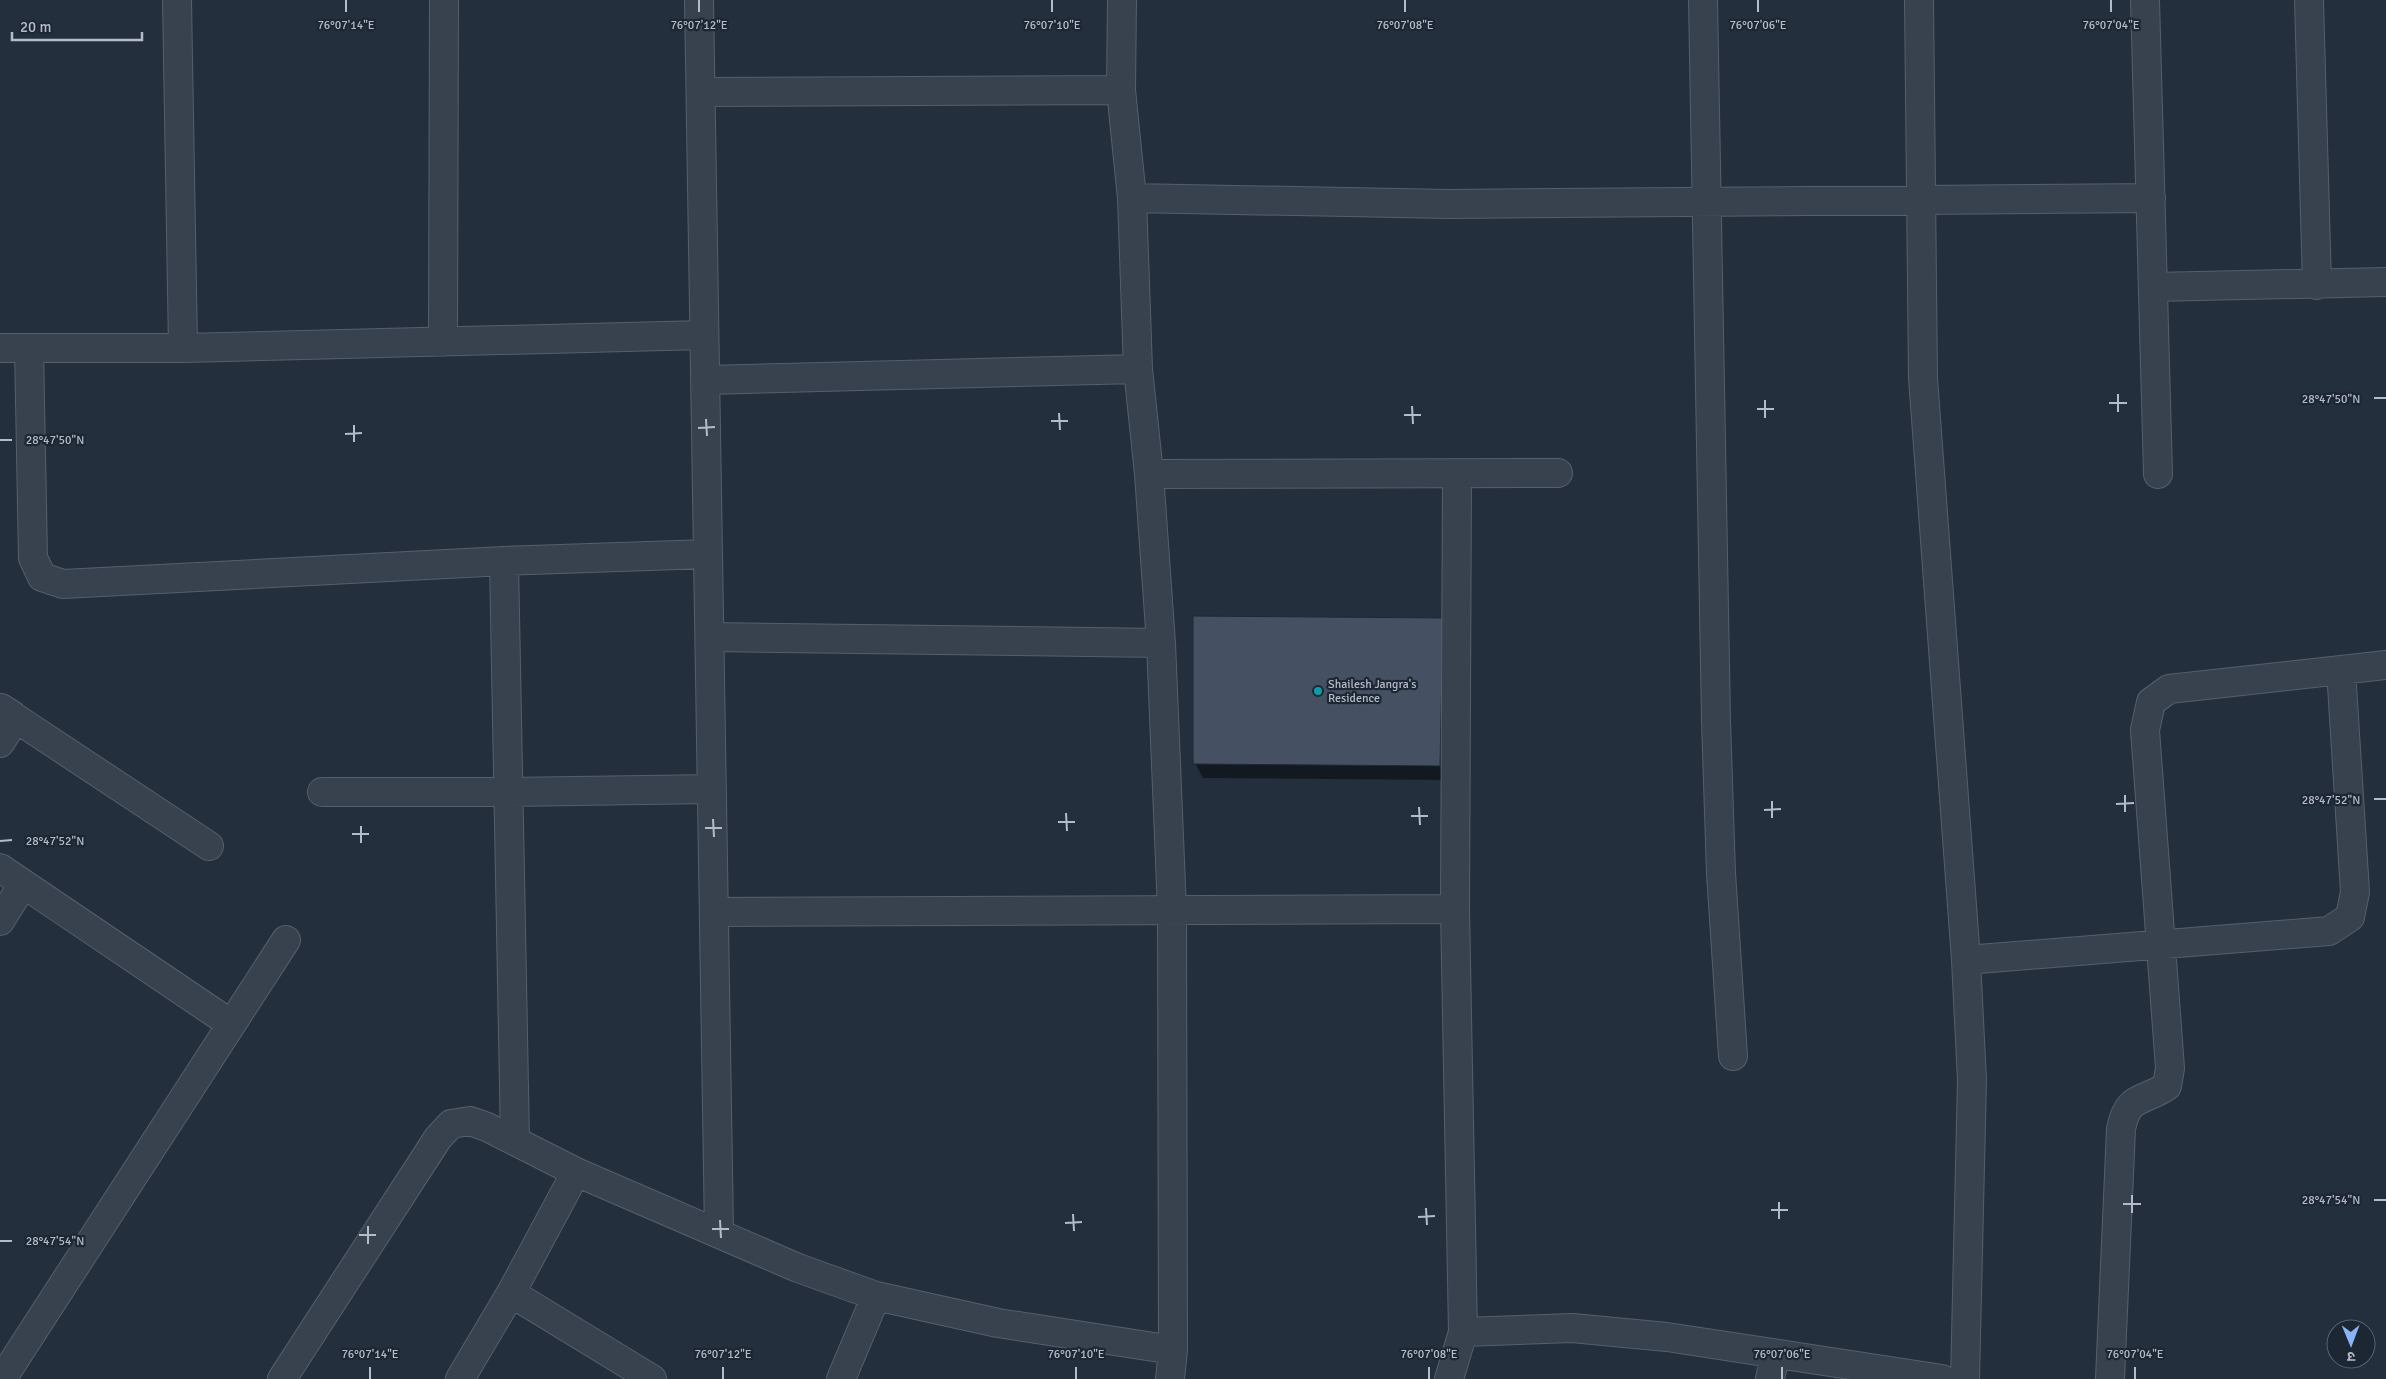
<svg xmlns="http://www.w3.org/2000/svg" width="2386" height="1379" font-family="Signika,'Noto Sans Devanagari',sans-serif">
<rect width="100%" height="100%" fill="#242f3e"/>
<path fill="#0007" d="M1442,619l6,161 -245,-2 -8,-15z"/>
<path fill="#455162" stroke="#1f2835" d="M1193,616l250,2 -3,148 -247,-2z"/>
<g fill="none" stroke-linecap="round" stroke-linejoin="round">
<defs>
<path id="minor" d="M177,0l6,348
M699,0l20,1232
M1122,0l-1,90 11,108 6,171 11,105 12,169 11,267 1,440 -3,29
M1703,0l13,721 5,152 12,183
M1919,0l4,378 43,582 6,120 -7,299
M2145,0l13,474
M2309,0l8,285
M701,92l420,-2
M1132,198l317,6 702,-6
M2153,287l233,-5
M443,342l1,-342
M0,348h183l521,-13
M29,348l4,210 9,19 21,7 441,-23 204,-7
M707,380l431,-11
M1149,474l409,-1
M504,561l11,579
M710,637l451,6
M14,717l195,129
M0,743l14,-22 -2,-6 -11,-7
M322,792h185l205,-3
M0,868l231,156
M714,912l741,-3
M0,921l23,-37
M1966,960l363,-29 21,-14 5,-25 -14,-222
M511,1293l141,86
M876,1296l122,27 175,27
M1463,1332l109,-4 95,9 275,42
M2,1379l284,-439
M282,1379l156,-241 13,-14 19,-3 17,6 89,45
M460,1379l51,-86 65,-121 222,96 78,28 -35,83
M1449,1379l14,-47 -8,-423 2,-434
M1770,1379l5,-25
M2110,1379l11,-250c7,-35 21,-26 46,-43l3,-18 -25,-338 6,-28 18,-13 217,-24"/>
</defs>
<use href="#minor" stroke="#565f6c" stroke-width="30"/>
<use href="#minor" stroke="#38414e" stroke-width="28"/>
</g>
<path fill="none" stroke="#b4bcc9" stroke-width="2" d="M346,0v12M699,0v12M1052,0v12M1405,0v12M1758,0v12M2111,0v12M2118,394v18M2374,398h12M1765,400v18M2109,403h18M1412,406l1,18M1757,409h17M1059,413l1,17M1404,415h17M706,419l1,17M1051,421h17M354,425v17M698,428l17,-1M345,434l17,-1M0,440h12M2125,795v17M2374,799h12M1772,801v17M2116,804l18,-1M1419,807l1,18M1764,810l17,-1M1066,813l1,18M1411,816h17M713,819l1,18M1058,822h17M361,826v17M705,828h17M352,834h17M0,841l12,-1M2132,1195v18M2374,1200h12M1779,1202v17M2123,1204h18M1426,1208l1,17M1771,1210h17M1073,1214l1,17M1418,1217l17,-1M720,1220l1,18M1065,1223l17,-1M368,1226v18M712,1229h17M359,1235h17M0,1241h12M370,1367v12M723,1367v12M1076,1367v12M1429,1367v12M1782,1367v12M2135,1367v12"/>
<circle fill="#0f9aa8" stroke="#1d2633" stroke-width="2" cx="1318" cy="691" r="5"/>
<g text-anchor="middle" dominant-baseline="central" stroke-width="4.5" stroke-linejoin="round" paint-order="stroke">
<g font-size="12" fill="#b4bcc9" stroke="#1d2633" text-anchor="start">
<text x="1328" y="684">Shailesh Jangra's<tspan x="1328" dy="14">Residence</tspan></text>
</g>
</g>
<g font-size="12" text-anchor="middle" fill="#b4bcc9" stroke="#1d2633" stroke-width="4.5" stroke-linejoin="round" paint-order="stroke">
<text x="346" y="29">76°07'14"E</text>
<text x="699" y="29">76°07'12"E</text>
<text x="1052" y="29">76°07'10"E</text>
<text x="1405" y="29">76°07'08"E</text>
<text x="1758" y="29">76°07'06"E</text>
<text x="2111" y="29">76°07'04"E</text>
<text x="2331" y="403">28°47'50"N</text>
<text x="55" y="444">28°47'50"N</text>
<text x="2331" y="804">28°47'52"N</text>
<text x="55" y="845">28°47'52"N</text>
<text x="2331" y="1204">28°47'54"N</text>
<text x="55" y="1245">28°47'54"N</text>
<text x="370" y="1358">76°07'14"E</text>
<text x="723" y="1358">76°07'12"E</text>
<text x="1076" y="1358">76°07'10"E</text>
<text x="1429" y="1358">76°07'08"E</text>
<text x="1782" y="1358">76°07'06"E</text>
<text x="2135" y="1358">76°07'04"E</text>
</g>
<g transform="translate(2351 1344) rotate(179)"><circle r="24" fill="#1d2633" stroke="#59626f"/>
<path d="M0-4L9 19L0 12L-9 19Z" fill="#8ab4f8"/>
<text y="-8" font-size="14" font-weight="bold" text-anchor="middle" fill="#b4bcc9">उ</text>
</g>
<path d="M12 32v8h130v-8" fill="none" stroke="#b4bcc9" stroke-width="2.5"/>
<text x="20" y="32" font-size="15" fill="#b4bcc9" stroke="#1d2633" stroke-width="4" paint-order="stroke">20 m</text>
</svg>
